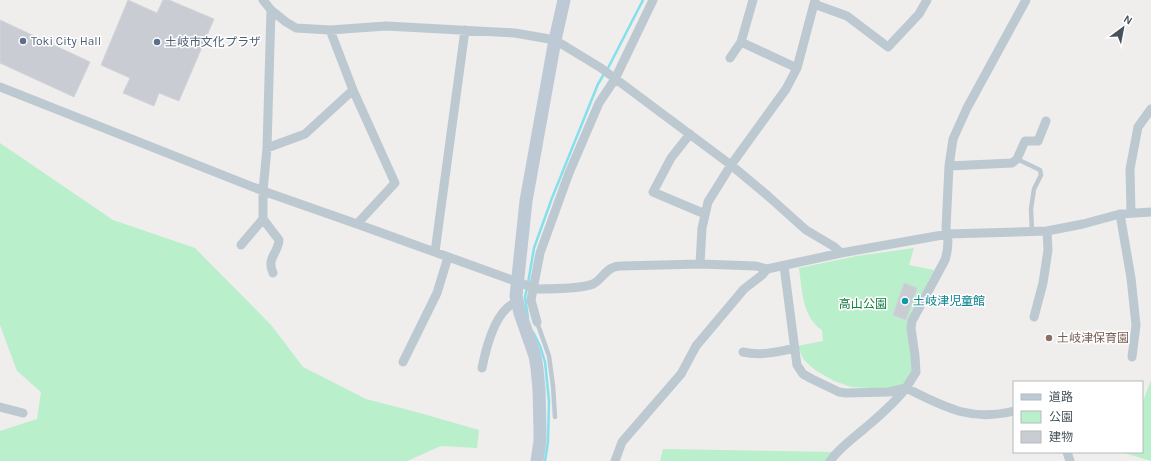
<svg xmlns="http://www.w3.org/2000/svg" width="1151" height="461" font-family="Karla,'Noto Sans JP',sans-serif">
<rect width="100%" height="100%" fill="#f0eded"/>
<path fill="#b9efca" d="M0,143l113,77 82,28 76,77 32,42 63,32 54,14 59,17 -2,18 -36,-2 -34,15h-407v-30l37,-12 4,-27 -24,-21 -17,-46z
M914,248l-5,17 25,5 -23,44 2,45 -2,15 -2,8 -12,6h-30l-16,-1 -17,-6 -19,-11 -11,-10 -7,-14 26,-5 -1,-11c-20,-13 -20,-41 -23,-62l58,-12z
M1151,380v81l-30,-9h21v-48z
M663,449l176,3 -4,9h-175z"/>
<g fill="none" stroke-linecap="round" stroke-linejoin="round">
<path stroke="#85dfed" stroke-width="2.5" d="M607,70l36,-70
M528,283l6,-35 18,-50 46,-114 6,-10
M527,288l-2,9 3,21
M533,332l7,14 5,16 4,39 -1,41 -3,19"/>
</g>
<path fill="#c9ccd2" stroke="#d1d4d9" d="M128,0l29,13 6,-13h6l45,19 -35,82 -20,-8 -5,13 -31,-13 7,-15 -29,-13z
M0,20l90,42 -16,35 -74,-34z
M904,283l13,5 -11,32 -13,-5z"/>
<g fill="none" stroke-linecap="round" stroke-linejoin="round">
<path stroke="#bdc9d0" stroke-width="4.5" d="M1017,159l23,11 1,5 -7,14 -3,20 1,22
M537,322l12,34 4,30 2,31"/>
<path stroke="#bdc9d0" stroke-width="9" d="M263,0l8,10 15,12 10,6 34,2 56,-4 129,7 40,7 46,28 130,97 37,31 38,34 27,16 8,7
M814,4l33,12 41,31 31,-33 8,-14
M330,30l23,60 42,93 -38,41
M741,42l56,26
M730,58l11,-16 12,-42
M0,87l263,104 94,33 180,65c13,0 44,0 56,-5 7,-3 12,-13 19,-16 2,-1 6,-2 9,-2l79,-2 56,2 11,3 74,-16 107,-19 99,-3 36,-7 37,-10 31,-2
M690,134l-19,24 -18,34 52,22
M267,148l38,-14 48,-44
M949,166l63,-3 5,-4 8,-18h13l8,-20
M1131,213l-1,-44 8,-42 13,-18
M1120,214l11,64 5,47 -4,32
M263,219l16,21c-1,14 -13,18 -6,33
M241,245l22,-26v-28l4,-43 4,-138
M435,252l30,-222
M700,264l2,-36 6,-26 23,-37 55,-76 11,-21 18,-68
M784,266l12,92 1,7 6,9 9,5 27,13 7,1 43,-1 17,-4
M1034,317l9,-34 5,-33 -1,-19
M537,322l-6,-22 9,-47 29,-80 30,-70 16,-24 38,-79
M743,352c18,4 34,0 52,-4
M403,362l34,-69 11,-36
M482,368c4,-20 13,-59 35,-66
M0,407l23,6
M1014,411c-44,11 -70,-4 -108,-23l10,-16 -1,-16 -4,-28 1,-7 33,-61c3,-10 4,-22 1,-32l3,-62 4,-27 14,-31 59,-108
M1067,452l3,9
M615,461l7,-19 59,-68 15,-28 48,-57 18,-14 5,-6
M830,461c9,-13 22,-22 34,-32 15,-13 30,-25 42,-41"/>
<path stroke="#bdcad5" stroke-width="13" d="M537,461l3,-20v-11l-1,-41 -2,-21 -2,-12 -15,-43 -4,-17 10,-95 29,-161 9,-40"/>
</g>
<g fill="#5c6f8a" stroke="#fff" stroke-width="1.5">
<circle cx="23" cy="41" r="4"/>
<circle cx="157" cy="42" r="4"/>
</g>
<circle fill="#0f9aa8" stroke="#fff" stroke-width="1.5" cx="905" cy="301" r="4"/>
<circle fill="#8d6e63" stroke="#fff" stroke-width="1.5" cx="1049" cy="338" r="4"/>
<g text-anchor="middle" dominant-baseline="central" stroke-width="3" stroke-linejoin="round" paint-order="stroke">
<g font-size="12" fill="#4e5e75" stroke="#fff" text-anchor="start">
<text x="31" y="41">Toki City Hall</text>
<text x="165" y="42">土岐市文化プラザ</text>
</g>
<g font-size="12" fill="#0d838f" stroke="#fff" text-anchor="start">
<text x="913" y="301">土岐津児童館</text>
</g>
<g font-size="12" fill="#147d41" stroke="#fff">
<text x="863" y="304">高山公園</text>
</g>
<g font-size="12" fill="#785e54" stroke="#fff" text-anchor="start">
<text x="1057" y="338">土岐津保育園</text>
</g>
</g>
<rect x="1013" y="381" width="130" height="72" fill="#ffffff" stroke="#b5babd"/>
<rect x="1021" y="394" width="20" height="6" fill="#bdcad5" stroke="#b5babd"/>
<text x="1049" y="401" font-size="12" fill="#45525b">道路</text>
<rect x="1021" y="411" width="20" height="12" fill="#b9efca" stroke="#b5babd"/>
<text x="1049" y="421" font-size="12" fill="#45525b">公園</text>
<rect x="1021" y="431" width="20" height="12" fill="#c9ccd2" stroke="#b5babd"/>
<text x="1049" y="441" font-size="12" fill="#45525b">建物</text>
<g transform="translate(1123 28) rotate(32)" stroke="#ffffff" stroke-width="3" paint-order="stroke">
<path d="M0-3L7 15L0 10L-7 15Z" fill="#45525b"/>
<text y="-6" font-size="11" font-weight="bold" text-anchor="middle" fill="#45525b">N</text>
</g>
</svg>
